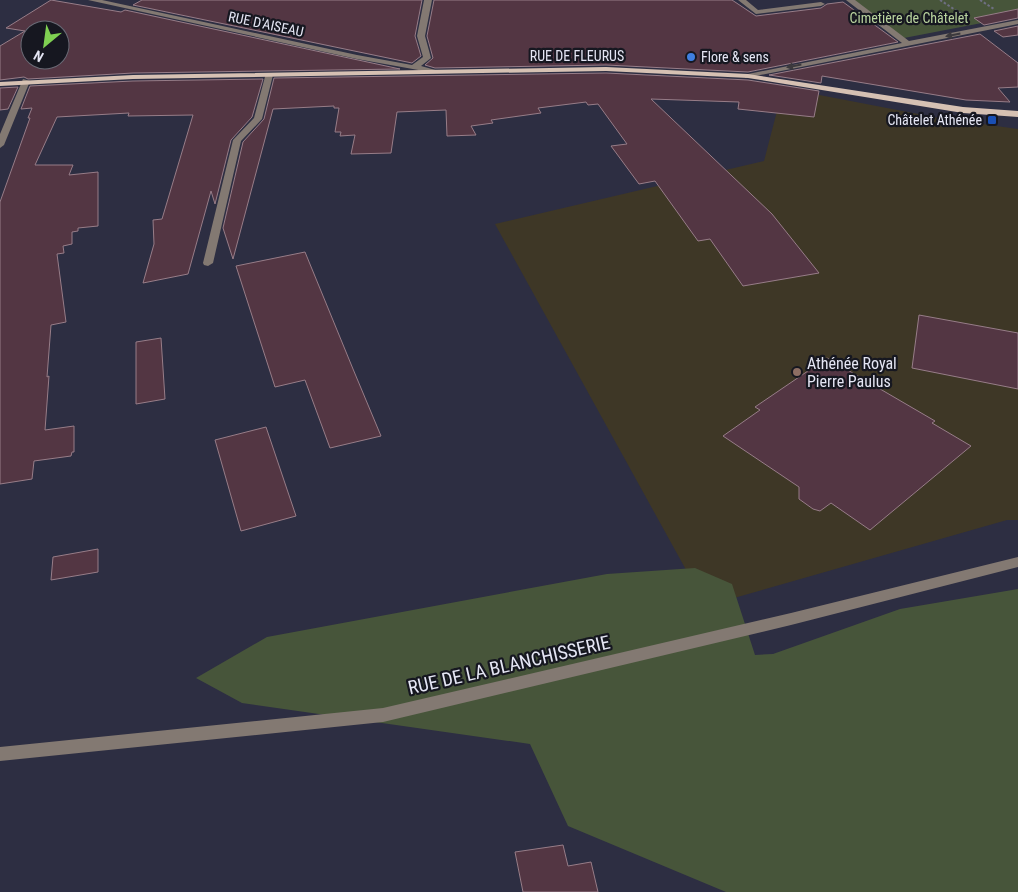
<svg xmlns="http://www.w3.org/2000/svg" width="1018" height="892" font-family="'Roboto Condensed',sans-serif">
<rect width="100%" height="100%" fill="#2d2e42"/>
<path fill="#3e3726" d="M783,88l156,30 79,11v391h-11l-301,86 -211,-382 269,-63z"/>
<path fill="#47553a" d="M853,0h165v16l-114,22z
M695,568l37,16 23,71 18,-1 127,-45 118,-20v303h-292l-158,-66 -38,-82 -288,-41 -46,-25 71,-41 340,-63z"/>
<path fill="#533643" stroke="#977d88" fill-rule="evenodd" d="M51,0l70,12 4,-2 275,59 -267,4 -105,6 -4,-2 -24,3v-34l25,-15 -19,-3zM30,30h30v30h-30z
M142,0h280l-7,36 6,20 -9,7 -279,-58z
M434,0h298l24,16 65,-8 6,-4 16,-2 55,40 -150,30 -142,-7 -171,3 -10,-3 8,-7 -6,-22z
M1018,9v9l-34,7 -10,-7z
M1018,26v9l-15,2 -9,-6z
M980,34l38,29v24l-20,1 12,14 -44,-2 -144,-24 -1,7 -52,-8z
M606,73l142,7 71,11 -5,26 -76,-8 1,-7 -88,-3 121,115 47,59 -76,13 -33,-47 -12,2 -43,-60 -16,3 -28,-38 16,-2 -29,-40 -10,1 -2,-3 -48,6 3,5 -50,7 2,3 -22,3 5,9 -29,1 -1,-26 -49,2 -6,41 -40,1 4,-19 -15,1 1,-4h-6l4,-24h-5v-2l-61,3 -40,150 -10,-31 20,-86 21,-23 10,-41z
M263,79l-11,38 -21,23 -16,64 -4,-13 -23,83 -45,9 11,-39 -1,-24 9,-1 31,-104 -65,1 1,-3 -72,4 -22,48h38l-4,10 29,-3v54l-20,2v3l-6,1v12l-9,2 1,7 -7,1 9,68 -15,3 -4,52 2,-1 -4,54 29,-4v26h-2l-1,4 -37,5 -2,18 -32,5v-282l30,-84h-2l4,-10 -11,1 9,-23 103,-5z
M18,87l-10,22 -8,1v-22z
M305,252l48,117 28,67 -51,12 -25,-68 -30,7 -39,-121z
M919,315l99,18v56l-106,-21z
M161,338l4,61 -29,5v-62z
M827,358l108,63 -3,2 39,23 -101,84 -39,-27 -11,8 -7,-2 -14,-10v-12l-76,-51 37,-26 -5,-3z
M266,427l30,89 -55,15 -26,-91z
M98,549v23l-47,8 2,-23z
M563,845l5,21 23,-4 7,30h-75l-8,-40z"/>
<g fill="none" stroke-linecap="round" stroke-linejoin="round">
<path stroke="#6e6f81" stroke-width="2" stroke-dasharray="2.5 2" stroke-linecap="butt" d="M940,0l23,15
M980,0l14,9
M909,23l19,-3"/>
<path fill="#837972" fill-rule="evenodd" d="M88,0h14l255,55 55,10 11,-8 -6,-21 7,-36h8l-7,36 6,22 -10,8 18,5 -4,2 -78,-14z
M738,0h8l12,10 63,-8 4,2 -4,2 -65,8z
M846,0h9l54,41 109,-21v4l-273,54v-4h3l154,-31z
M266,73l7,2 -11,44 -21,22 -28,122 -5,3 -4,-1 -1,-2 30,-123 21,-22z
M23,79l7,2 -26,64 -4,3v-14z
M1018,557v10l-227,58 -408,97 -383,39v-14l383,-39 408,-95z"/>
<path fill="#d6c1b3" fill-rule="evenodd" d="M606,67l142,7 215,33 55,4v6l-55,-4 -215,-35 -142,-7 -473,8 -133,7v-4l133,-7z"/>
</g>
<defs><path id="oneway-solid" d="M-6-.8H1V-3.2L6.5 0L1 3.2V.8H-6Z" transform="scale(1.25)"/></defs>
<g fill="#3c393d">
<use href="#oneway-solid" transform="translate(953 35) rotate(169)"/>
<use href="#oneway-solid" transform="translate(794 66) rotate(169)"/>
</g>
<circle fill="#3f7fe0" stroke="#161720" stroke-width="2" cx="691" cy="57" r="5"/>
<rect fill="#1a4fb4" stroke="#161720" stroke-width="2" x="987" y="115" width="10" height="10" rx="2.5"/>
<circle fill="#8d6e63" stroke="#161720" stroke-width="2" cx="797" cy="372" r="5"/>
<g text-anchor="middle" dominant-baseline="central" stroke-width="4.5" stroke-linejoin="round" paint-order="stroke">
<g font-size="14" fill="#bad49f" stroke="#161720">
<text x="909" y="18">Cimetière de Châtelet</text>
</g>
<g font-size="14" fill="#e5e6f4" stroke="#161720">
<text transform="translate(266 24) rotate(12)">RUE D'AISEAU</text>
<text x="577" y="56">RUE DE FLEURUS</text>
</g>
<g font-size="14" fill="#e5e6f4" stroke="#161720" text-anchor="start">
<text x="701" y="57">Flore &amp; sens</text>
<text x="982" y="120" text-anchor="end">Châtelet Athénée</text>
</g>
<g font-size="16" fill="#e5e6f4" stroke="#161720" text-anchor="start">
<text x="807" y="363">Athénée Royal<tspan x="807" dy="18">Pierre Paulus</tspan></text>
</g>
<g font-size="19" fill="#e5e6f4" stroke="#161720">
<text transform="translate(509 665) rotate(-13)">RUE DE LA BLANCHISSERIE</text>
</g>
</g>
<g transform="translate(45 45) rotate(209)"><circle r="24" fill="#161720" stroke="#696a75"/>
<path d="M0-4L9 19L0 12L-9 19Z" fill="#7fd052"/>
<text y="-8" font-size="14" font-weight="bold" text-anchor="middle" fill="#e5e6f4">N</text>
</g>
</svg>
